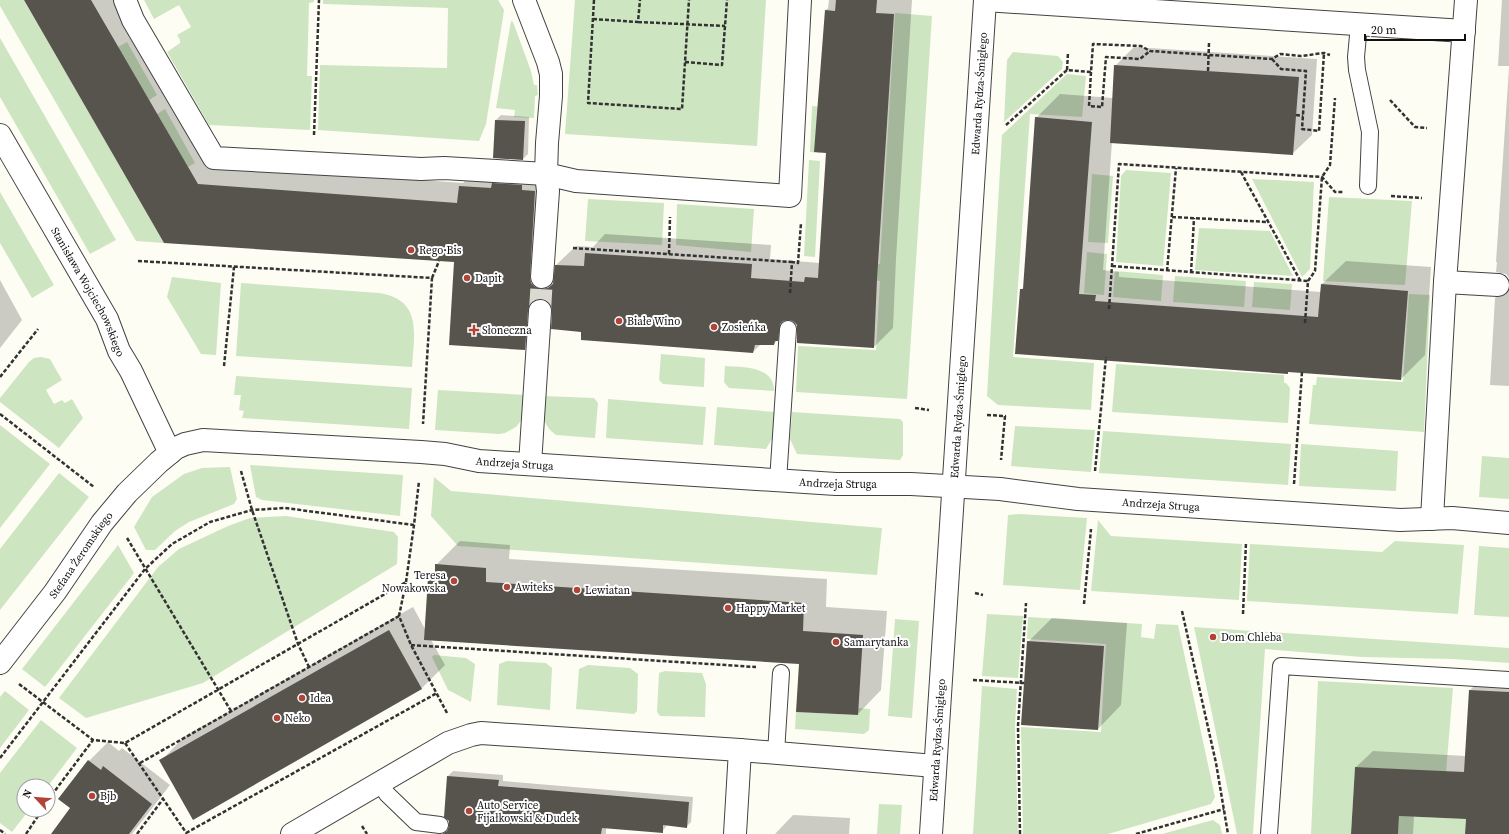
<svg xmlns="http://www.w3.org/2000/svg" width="1509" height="834" font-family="'Source Serif 4',serif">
<rect width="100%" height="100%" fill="#fefdf4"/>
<path fill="#cee5c1" d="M0,0h24l140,243 -28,-2 -136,-235z
M144,0h170v2l-5,1 -2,73h5l-2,54 -101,-5 -42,-73 13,-9v-3l-3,-5 14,-8 -12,-22 -25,14z
M323,0h175l6,10 -1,7 -17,107 -7,17 -161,-11 2,-65 127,3 1,-60 -125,-4z
M575,0h191l-9,146 -192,-12z
M895,13l37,3 -25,383 -111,-7 2,-46 78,4 4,-69 -6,-1 1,-16h5z
M511,21l2,1 18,49 3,14h3l1,10 -3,1 -1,22 -20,-1 1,-7 -19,-2z
M0,38l116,202 -26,14 -90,-157z
M127,42l30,53 -8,5 -31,-53z
M1013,52l45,4 5,6 -1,7 -58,53 3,-62z
M1067,74l19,2 -4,41 -52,-3 -17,243 81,6 -3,47 -93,-5 -11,-9 15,-261z
M812,106l12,1 -3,46 -11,-1z
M165,109l30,54 -7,4 -31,-53z
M809,160l11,1 -5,96 -11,-1z
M1126,170l45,3 -8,93 -47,-4 5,-86z
M1092,174l21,2 -5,67 -20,-1z
M1252,179l62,3 -4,87 -8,8z
M0,192l54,93 -22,13 -32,-55z
M1329,197l83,4 -7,84 -82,-4z
M588,199l76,4 -2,42 -77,-4z
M677,204l77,5 -3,43 -75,-7z
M1199,228l71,3 23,45 -98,-6z
M1087,252l20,2 -3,41 -20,-2z
M1115,271l48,4 -2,26 -48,-4z
M1175,276l71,5 -2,26 -71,-5z
M172,277l49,6 -5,72 -15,-1 -34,-57z
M1254,282l38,2 -2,26 -38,-3z
M241,283l138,10c44,7 35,41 33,74l-176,-11z
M1409,294l21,1 -6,137 -115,-8 4,-39h3l1,-8 86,5z
M661,354l44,4 -1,29 -41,-3 -4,-4z
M41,357l9,2 12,21 -16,10 8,14 8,-4 3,3 7,-4 11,19 -24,30 -59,-46v-4l29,-36 5,-4z
M1116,364l168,11v8h2l4,5 -2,35 -176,-11z
M725,366c17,1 50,0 49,25l-45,-3 -5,-6z
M236,376l176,12 -3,41 -167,-11 2,-7 -5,-1 2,-15h-7z
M438,390l88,5 -3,23 -7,9 -11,6 -6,1 -64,-4z
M543,396l51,2 4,5 -3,35 -39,-3c-15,-10 -13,-24 -13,-39z
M608,399l98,8 -3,38 -97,-7z
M717,407l58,5 -2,25 -7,12 -52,-4z
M792,412l108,7 3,3v33l-3,5 -103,-6 -7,-15z
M0,425l50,39 -50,64z
M1015,426l80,4 -4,42 -80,-6z
M1103,431l188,13 -3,41 -189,-12z
M1301,444l97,7 -2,40 -97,-5z
M1482,456l27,2v41l-30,-2z
M250,465l153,10 -3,41 -138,-16 -6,-3z
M230,467l7,32 -3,5 -45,18 -14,9 -20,19h-9l-12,-23 18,-30 32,-23 18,-6z
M59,473l30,24 -89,113v-61z
M434,477l17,14 431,37 -5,47 -419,-29 -27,-30z
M1019,514l68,4 -7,72 -77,-5 5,-70z
M286,516l108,16 4,5 -1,27 -194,119 -117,35 -27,-20 99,-131 21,-18 49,-23 22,-8z
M1098,520l13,16 131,8 -3,56 -148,-9z
M1395,541l69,4 -6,69 -211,-13 3,-57 132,8z
M118,545l16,28 -89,114 -23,-18z
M1479,546l30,2v69l-35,-2z
M987,614l36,2 -5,62 -36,-2z
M1028,617l114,7 -1,13 13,2 2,-15 22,1 37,172 -4,7 -103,30h-85l-2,-107 80,5 5,-88 -79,-5z
M895,619l24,2 -7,97 -24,-2z
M1194,627l315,21v15l-56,-4 -91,-2 -97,-8 -12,185h-16z
M434,655l32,3 9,6 -4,38 -23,-12 -16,-33z
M507,661l39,2 6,5 -2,42 -53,-5 2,-41z
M588,665l42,3 8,6 -1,37 -3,3 -58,-5 3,-40z
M665,671l37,2 4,11 -1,33 -45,-1 -3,-4 2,-39z
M1318,681l135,7 -7,84 -91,-5 -4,67h-40z
M982,686l35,3 -2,37 3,108h-45z
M5,691l24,19 -29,38v-51z
M858,708l12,1 -1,21 -5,4 -69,-5 1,-17 62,3z
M41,720l36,28 -29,38h-24v24h5l-17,22 -12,-9v-50z
M879,804l23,1 -2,29h-23z
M1399,816l67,3 -1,15h-67z
M1213,820l7,5 2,9h-60z"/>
<path fill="#0003" d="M25,0h96l97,165 245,18 16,-16 62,-1 9,97 6,7v-5l20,-19 17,1 12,-13 166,11 -1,14 50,4 7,-111 -1,-142 2,-2 1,-8h83l-16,259 -3,69 -19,19 -76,-22 -3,-3 -21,22h-13l-8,8 -171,-21 -36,-32 -2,30 -19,20 -70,-88 -290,-19z
M1502,0h7v66h-11z
M1134,47l183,12 -5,76 -19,18 -181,-11 -9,128 16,2v5l202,15 1,-8 24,-23 85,6 -6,88 -24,24 -112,-8 -2,2 -266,-83 3,-3 12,-169 24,-24 53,4 2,-32z
M1509,68v210l-3,-4 -10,-2 1,-10h-1z
M501,115l28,2 -1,37 -5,5 -27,-39z
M0,280l22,40 -22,28z
M1509,284v102l-19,-1 5,-87z
M460,541l50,4 -1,14 318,20 -1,28 61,4 -6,79 -23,24 -58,-51 -369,-23 14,25 -24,24 -260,72 23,-24 229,-130 12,22 4,-50 7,-7v-7z
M1052,618l75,5 -6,82 -23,24 -70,-87z
M1486,674l23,1v159h-43l1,-16 -53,-2 -1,18h-61l4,-67 17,-16 93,5 4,-66z
M108,742l11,9 3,-3 48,37 -38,49h-80l20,-26 17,-47z
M453,771l50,4v6l190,16 -2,25 -5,5 -19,-2 -5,7 -56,-5v7h-162l5,-5 -1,-53z
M793,815l57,3 -1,16h-74z"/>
<path fill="#57534d" d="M24,0h67l107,184 259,19 2,-17 32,2 1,-5 30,2v5l13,1 -5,86 1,6 4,4 7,2 6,-1 5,-4 2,-19 29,1 1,-13 167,11 -1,14 53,4 1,-5 13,1 8,-125 -12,-1 11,-142 10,1 1,-11h41l-1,13 18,1 -17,265 -3,69 -77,-5v-18l-4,-4 -5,-1 -5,1 -3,3 -2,17h-3l-1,4h-19l-2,8 -172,-13v-8l-30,-3 1,-17 -1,-6 -4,-5 -7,-2 -5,1 -5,4 -2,6 -3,40 -76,-5 5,-83 -290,-19z
M1114,65l185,12 -6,78 -183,-12z
M1035,117l57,5 -13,172 17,1 -1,6 223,16 3,-33 87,7 -7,89 -113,-8v2l-273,-20 5,-65h3z
M495,120l30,1 -2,39 -30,-2z
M435,564l51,4v14l318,21 -1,28 60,4 -5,80 -62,-3 3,-48 -375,-24 4,-62h7z
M389,630l33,59 -229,131 -34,-60z
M1027,641l77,5 -6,84 -77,-5z
M1469,690l40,2v142h-44l1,-15 -67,-3 -1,18h-47l4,-67 109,5z
M88,760l13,10 2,-4 49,38 -23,30h-78l19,-26 -12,-9z
M447,776l52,4 -1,6 191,16 -2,26 -24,-3v8l-61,-5 -1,6h-159l5,-3 2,-5v-5l-5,-4z"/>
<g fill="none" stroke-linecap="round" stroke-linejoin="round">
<path stroke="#dad9d2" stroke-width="22" stroke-dasharray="22 11" stroke-linecap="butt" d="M540,311l2,-34"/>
<defs>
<path id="service" d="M1359,25l-3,32 1,13 13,62 -2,54
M778,481l10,-152
M776,753l5,-80
M380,783l7,11 29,28 24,3
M1269,834l12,-168 228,14"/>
<g id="minor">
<path d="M125,0l8,20 81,138 207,11 23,-1 102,6 30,7 214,15 10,-196"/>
<path d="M524,0l24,62 3,12v22l-4,47 -1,31 2,17 -6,86"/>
<path d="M985,0l479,31"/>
<path id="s1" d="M0,135l107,184 12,32 12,20 39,82"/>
<path d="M1445,282l53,3"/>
<path d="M530,464l10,-153"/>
<path d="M1432,519l13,-237 21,-282"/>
<path d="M292,834l156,-91 23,-8 10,-2 259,17 195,16"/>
<path d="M735,834l5,-84"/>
<path id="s2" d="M931,834l54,-834"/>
</g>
<g id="tertiary">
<path id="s3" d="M0,663l55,-71 47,-69 25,-30 32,-31 17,-14 9,-4 18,-4 218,12 24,2 34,7 357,23h75l89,5 78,10 322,21 52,-2 57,5"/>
</g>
</defs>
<use href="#service" stroke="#434343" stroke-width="18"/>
<use href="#minor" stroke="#434343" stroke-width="24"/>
<use href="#tertiary" stroke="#434343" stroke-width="24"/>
<path stroke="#323232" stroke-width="2.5" stroke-dasharray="4 2" stroke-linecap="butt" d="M594,0l-6,103 94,6 7,-109
M593,19l45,3 2,-22
M638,22l87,4
M1272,59l9,10 25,2 -4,58 17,2 5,-78
M685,62l37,3 5,-65
M1067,70l1,-17
M1208,71l1,-28
M1091,72l-2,34 13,1 4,-50 34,2 10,-8
M1390,100l25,27 12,1
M1296,115l7,1
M1006,125l61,-55 24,2 2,-28 48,2 9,5 122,8 8,-5 21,2 23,-3 6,2
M314,135l5,-135
M1241,172l59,108
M1391,196l31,2
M1172,217l96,5
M573,248l219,14
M669,254l1,-37
M138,261l294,17 -9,146
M1112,266l196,15
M1167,271l9,-103
M1191,273l3,-55
M432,278l7,-17
M790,293l2,-31 6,1 3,-40
M1109,309l10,-145 203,13 13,15h8
M1305,323l3,-42 7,-10 7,-94 8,-12 5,-67
M224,366l10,-99
M0,377l38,-48
M915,408l14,2
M0,414l94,73
M987,415l18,1 -4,44
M241,471l11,39 46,134 11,23
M1095,471l11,-114
M1294,484l8,-112
M127,538l104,173
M406,582l8,-57 5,-44
M975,593l8,2
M1084,604l7,-75
M1182,611l34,152 12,71
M1243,614l3,-72
M411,645l345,22
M973,680l51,3
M19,684l74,56
M125,743l62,91
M0,758l145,-189 27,-25 38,-22 42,-12 33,-2 129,17
M140,763l259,-147
M48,800l45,-60 32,3 281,-161 -7,34 12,29 36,68
M362,826l5,8
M0,830l5,4
M186,833l251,-140
M26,834l16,-24
M137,834l26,-35
M1020,834l-2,-108 8,-123
M1136,834l88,-25"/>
<use href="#service" stroke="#fff" stroke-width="16"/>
<use href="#minor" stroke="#fff" stroke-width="22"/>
<use href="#tertiary" stroke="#fff" stroke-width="22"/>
</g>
<g fill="#b04438" stroke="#fff" stroke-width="1.5">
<circle cx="411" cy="250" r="4"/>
<circle cx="467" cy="278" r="4"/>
<circle cx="619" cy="321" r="4"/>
<circle cx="714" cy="327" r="4"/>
<path d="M472 324h4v4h4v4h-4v4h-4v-4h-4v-4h4z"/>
<circle cx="454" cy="581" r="4"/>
<circle cx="507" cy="587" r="4"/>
<circle cx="577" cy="590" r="4"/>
<circle cx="728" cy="608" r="4"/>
<circle cx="1213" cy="637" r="4"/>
<circle cx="836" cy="642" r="4"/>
<circle cx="302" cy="698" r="4"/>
<circle cx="277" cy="718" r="4"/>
<circle cx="92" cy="796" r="4"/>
<circle cx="469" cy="811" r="4"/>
</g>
<g text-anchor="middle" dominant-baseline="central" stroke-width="4" stroke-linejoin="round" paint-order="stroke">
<g font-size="11" fill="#101010" stroke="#fff">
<text stroke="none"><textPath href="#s2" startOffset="742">Edwarda Rydza-Śmigłego</textPath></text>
<text stroke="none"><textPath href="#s1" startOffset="180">Stanisława Wojciechowskiego</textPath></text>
<text stroke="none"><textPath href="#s2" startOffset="418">Edwarda Rydza-Śmigłego</textPath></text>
<text stroke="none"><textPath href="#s3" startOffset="620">Andrzeja Struga</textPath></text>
<text stroke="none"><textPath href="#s3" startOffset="944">Andrzeja Struga</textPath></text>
<text stroke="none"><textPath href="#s3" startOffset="1268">Andrzeja Struga</textPath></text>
<text stroke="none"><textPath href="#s3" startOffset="135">Stefana Żeromskiego</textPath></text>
<text stroke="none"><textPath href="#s2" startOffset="94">Edwarda Rydza-Śmigłego</textPath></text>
</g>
<g font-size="11" fill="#101010" stroke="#fff" text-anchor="start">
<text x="419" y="250">Rego·Bis</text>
<text x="475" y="278">Dapit</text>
<text x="627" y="321">Białe Wino</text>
<text x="722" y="327">Zosieńka</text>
<text x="482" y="330">Słoneczna</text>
<text x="446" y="575" text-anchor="end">Teresa<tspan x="446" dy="13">Nowakowska</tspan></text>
<text x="515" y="587">Awiteks</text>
<text x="585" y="590">Lewiatan</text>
<text x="736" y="608">Happy Market</text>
<text x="1221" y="637">Dom Chleba</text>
<text x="844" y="642">Samarytanka</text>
<text x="310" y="698">Idea</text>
<text x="285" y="718">Neko</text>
<text x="100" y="796">Bjb</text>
<text x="477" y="805">Auto Service<tspan x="477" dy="13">Fijałkowski &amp; Dudek</tspan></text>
</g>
</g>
<g transform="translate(36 798) rotate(296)"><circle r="19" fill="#ffffff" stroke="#9f9f9f"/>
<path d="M0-3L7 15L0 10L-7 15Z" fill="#b04438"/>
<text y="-6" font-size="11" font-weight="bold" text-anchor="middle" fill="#101010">N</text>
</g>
<path d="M1365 34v6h100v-6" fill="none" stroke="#101010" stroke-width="2"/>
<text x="1371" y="34" font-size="12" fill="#101010" stroke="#ffffff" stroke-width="3" paint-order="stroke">20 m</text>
</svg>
